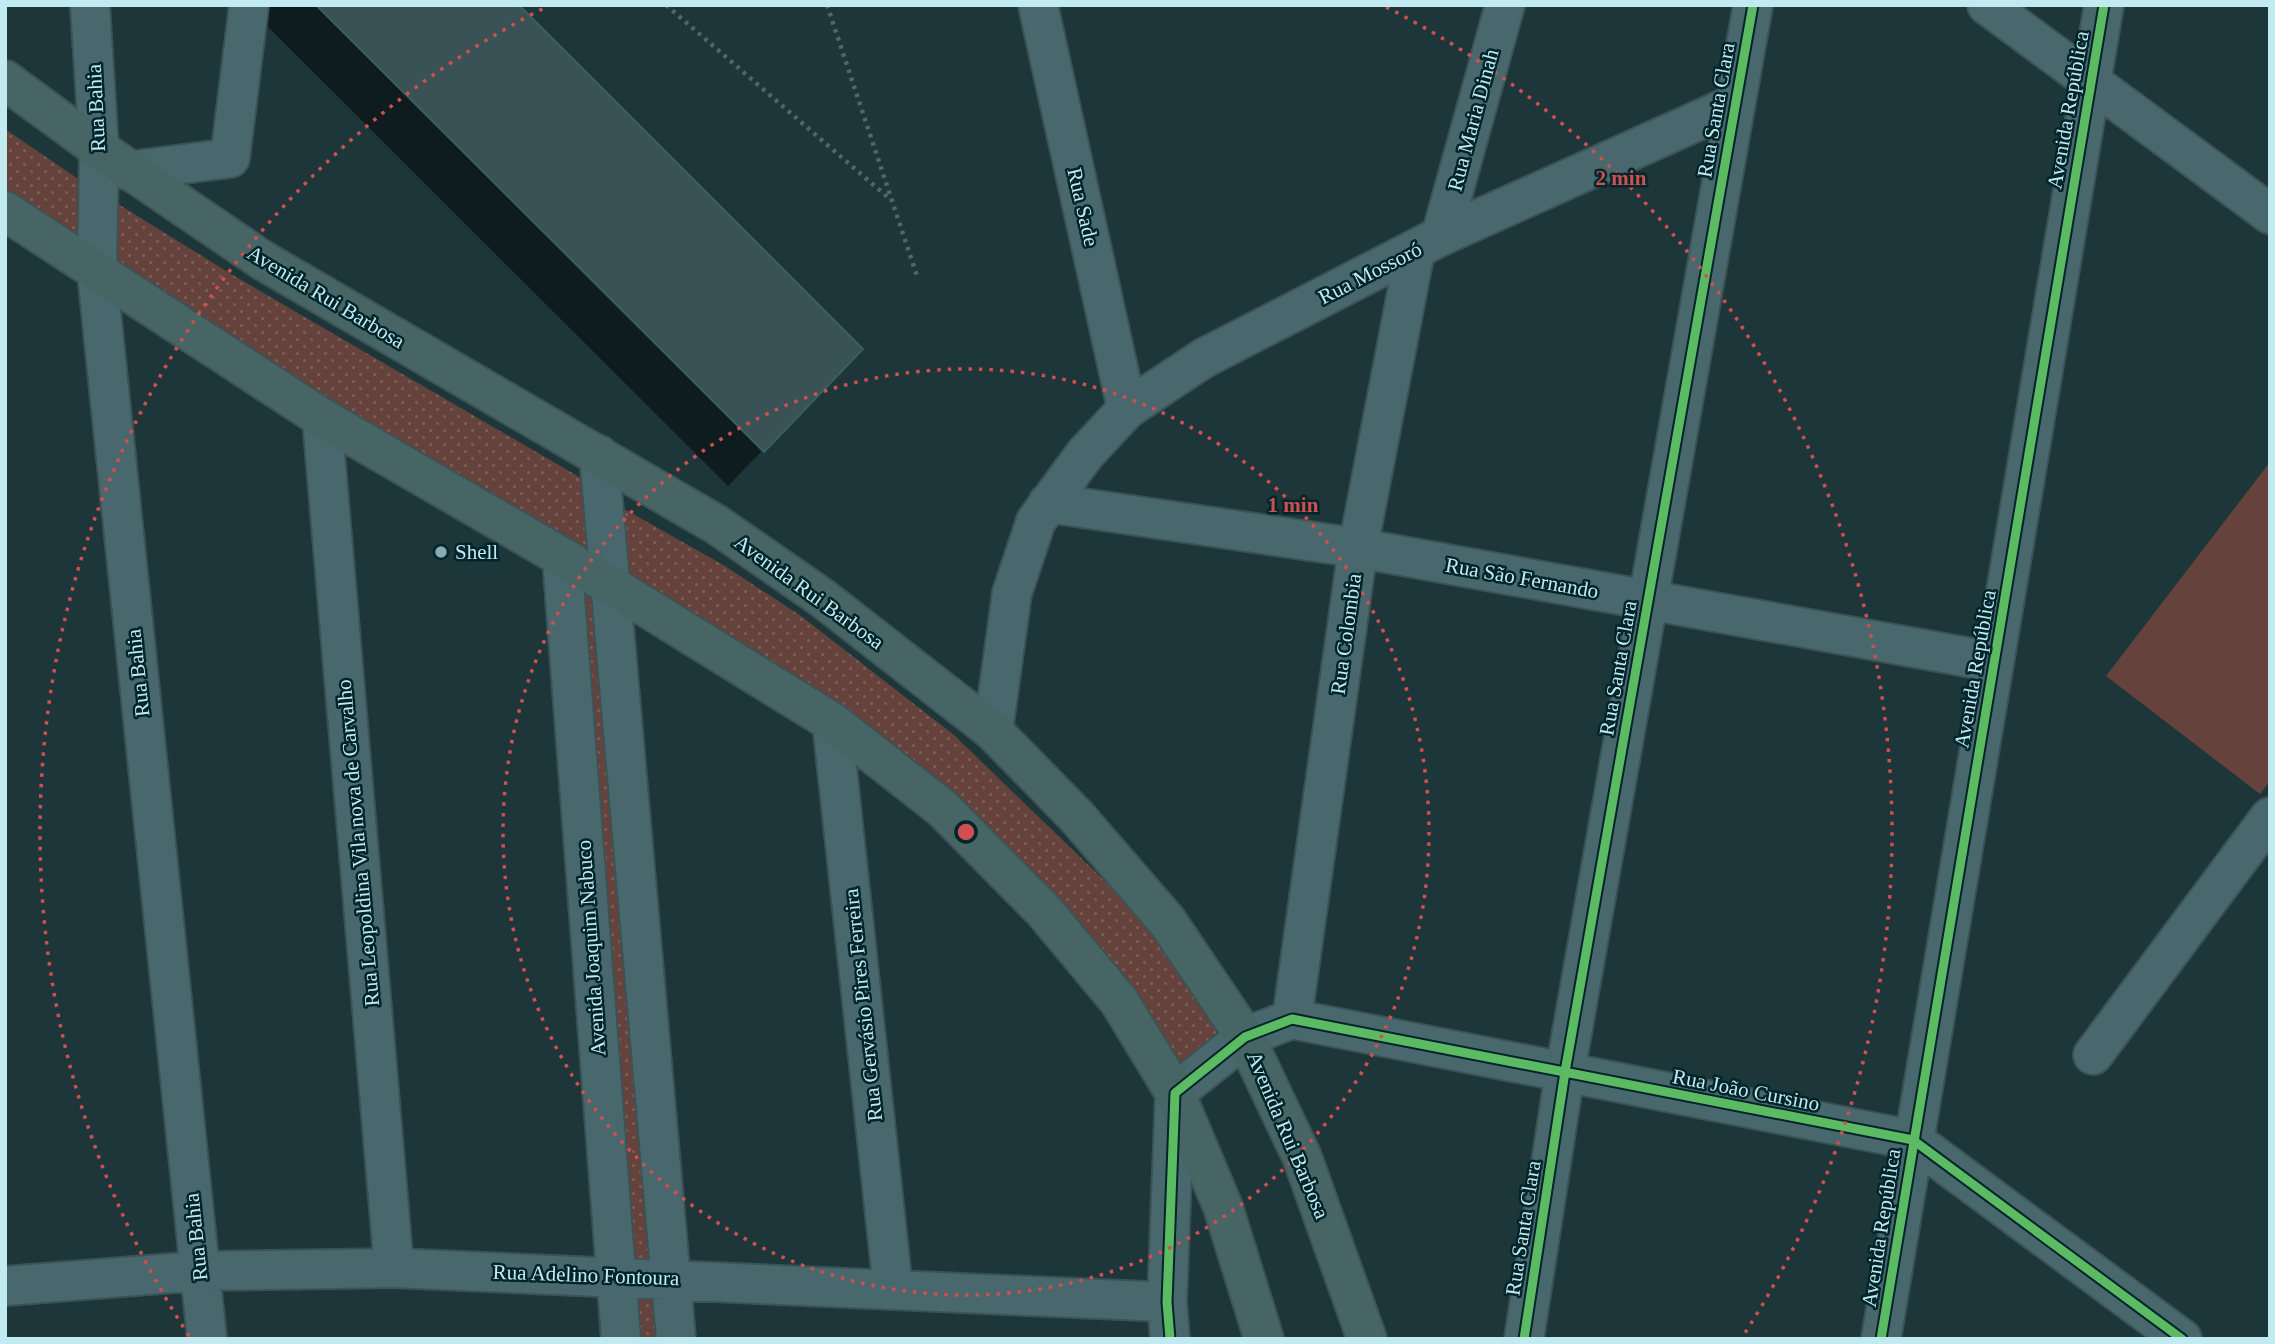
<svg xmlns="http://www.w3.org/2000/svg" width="2275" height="1344" font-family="'Times New Roman',serif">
<defs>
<pattern id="grass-dots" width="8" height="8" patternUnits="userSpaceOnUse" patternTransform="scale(1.75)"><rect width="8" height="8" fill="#66423c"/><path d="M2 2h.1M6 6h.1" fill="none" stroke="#7a5d59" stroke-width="1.8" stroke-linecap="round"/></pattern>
</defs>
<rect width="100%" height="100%" fill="#1c3639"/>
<path fill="url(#grass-dots)" d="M5,129l85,58 -4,69 -81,-56z
M110,199l121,75 355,207 4,83 -485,-293z
M619,506l106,60 76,50 153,119 183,177 90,126 -51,35 -93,-134 -462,-361z
M564,561l45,27 54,682 -39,-2z
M619,1279l45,2 5,58h-44z"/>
<path fill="#66423c" d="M2270,462v319l-10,13 -154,-118z"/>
<path fill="#0007" d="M254,5h263l343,344 -132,137 -475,-474z"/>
<path fill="#395255" stroke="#3e5d61" stroke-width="2" d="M316,5h203l344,344 -99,103z"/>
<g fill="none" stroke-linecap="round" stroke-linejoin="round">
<defs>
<path id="minor" d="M90,5l9,144 -2,124 110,1066
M1038,5l89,404
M1987,5l283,209
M129,171l101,-13 19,-153
M1441,236l64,-231
M322,418l72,850
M599,455l77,884
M1048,503l310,45 636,114
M562,557l59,782
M832,722l61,567
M993,731l19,-138 24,-72 49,-67 42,-45 77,-51 237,-122 294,-132
M1292,1019l66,-471 57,-297
M2093,1055l177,-238
M5,1286l195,-15 194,-3 773,34
M1170,1339l-3,-37 8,-209 70,-56 47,-18 621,121 269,199
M1524,1339l41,-267 188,-1067
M1881,1339l223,-1334"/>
<path id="major" d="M5,80l94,69 163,111 455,265 104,72 172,134 84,86 90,104 78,116 57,120 65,182
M5,211l317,207 290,168 220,136 110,86 102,103 75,90 56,92 48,114 41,132"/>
</defs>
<use href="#minor" stroke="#3c5356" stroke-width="42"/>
<use href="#major" stroke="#3c5356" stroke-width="42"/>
<path stroke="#4d676a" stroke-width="4.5" stroke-dasharray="3.5 5" stroke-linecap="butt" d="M666,5l226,196
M827,5l90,271"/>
<use href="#minor" stroke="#48686d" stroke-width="38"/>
<use href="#major" stroke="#466564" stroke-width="38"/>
<defs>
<path id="cycleway" d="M1170,1339l-3,-37 8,-209 70,-56 47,-18 621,121 269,199
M1524,1339l41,-267 188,-1067
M1881,1339l223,-1334"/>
</defs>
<use href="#cycleway" stroke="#00252a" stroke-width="13"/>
<use href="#cycleway" stroke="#5cba63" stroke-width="9"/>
</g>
<g fill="none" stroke="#d24f50" stroke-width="3.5" stroke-dasharray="3.5 7">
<circle cx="966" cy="832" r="463"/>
<path d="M189 1336A926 926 0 0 1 546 7M1386 7A926 926 0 0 1 1743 1336"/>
</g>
<circle fill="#88abb1" stroke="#00252a" stroke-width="2.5" cx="441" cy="552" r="7"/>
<g text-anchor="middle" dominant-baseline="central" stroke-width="5" stroke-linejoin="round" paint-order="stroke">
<g font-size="21" fill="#c2eaf1" stroke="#00252a">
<text transform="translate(96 108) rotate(-93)">Rua Bahia</text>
<text transform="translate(1716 110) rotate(-80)">Rua Santa Clara</text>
<text transform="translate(2068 110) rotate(-80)">Avenida República</text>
<text transform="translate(1473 120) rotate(-75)">Rua Maria Dinah</text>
<text transform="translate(1083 207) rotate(77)">Rua Sade</text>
<text transform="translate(1370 273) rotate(-27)">Rua Mossoró</text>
<text transform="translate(326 297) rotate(31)">Avenida Rui Barbosa</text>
<text transform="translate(1522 578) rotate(10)">Rua São Fernando</text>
<text transform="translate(809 592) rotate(36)">Avenida Rui Barbosa</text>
<text transform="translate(1346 634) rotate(-82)">Rua Colombia</text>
<text transform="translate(1618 668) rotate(-80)">Rua Santa Clara</text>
<text transform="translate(1975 669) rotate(-80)">Avenida República</text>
<text transform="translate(138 673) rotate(-96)">Rua Bahia</text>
<text transform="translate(358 843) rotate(-95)">Rua Leopoldina Vila nova de Carvalho</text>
<text transform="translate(591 948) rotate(-94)">Avenida Joaquim Nabuco</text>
<text transform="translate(863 1005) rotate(-96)">Rua Gervásio Pires Ferreira</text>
<text transform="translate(1746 1090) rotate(11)">Rua João Cursino</text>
<text transform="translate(1288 1135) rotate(67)">Avenida Rui Barbosa</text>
<text transform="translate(1523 1228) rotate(-81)">Rua Santa Clara</text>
<text transform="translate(1881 1228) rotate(-81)">Avenida República</text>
<text transform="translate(196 1237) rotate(-96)">Rua Bahia</text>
<text transform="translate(586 1275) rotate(2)">Rua Adelino Fontoura</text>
</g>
<g font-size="21" fill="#c2eaf1" stroke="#00252a" text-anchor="start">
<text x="455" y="552">Shell</text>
</g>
</g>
<circle cx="966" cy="832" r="10" fill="#d24f50" stroke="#00252a" stroke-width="3.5"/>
<g font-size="21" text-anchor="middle" font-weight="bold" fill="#d24f50" stroke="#00252a" stroke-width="5" stroke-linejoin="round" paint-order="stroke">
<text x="1621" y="185">2 min</text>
<text x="1293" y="512">1 min</text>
</g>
<rect width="2275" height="1344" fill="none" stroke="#c2eaf1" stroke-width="14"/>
</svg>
